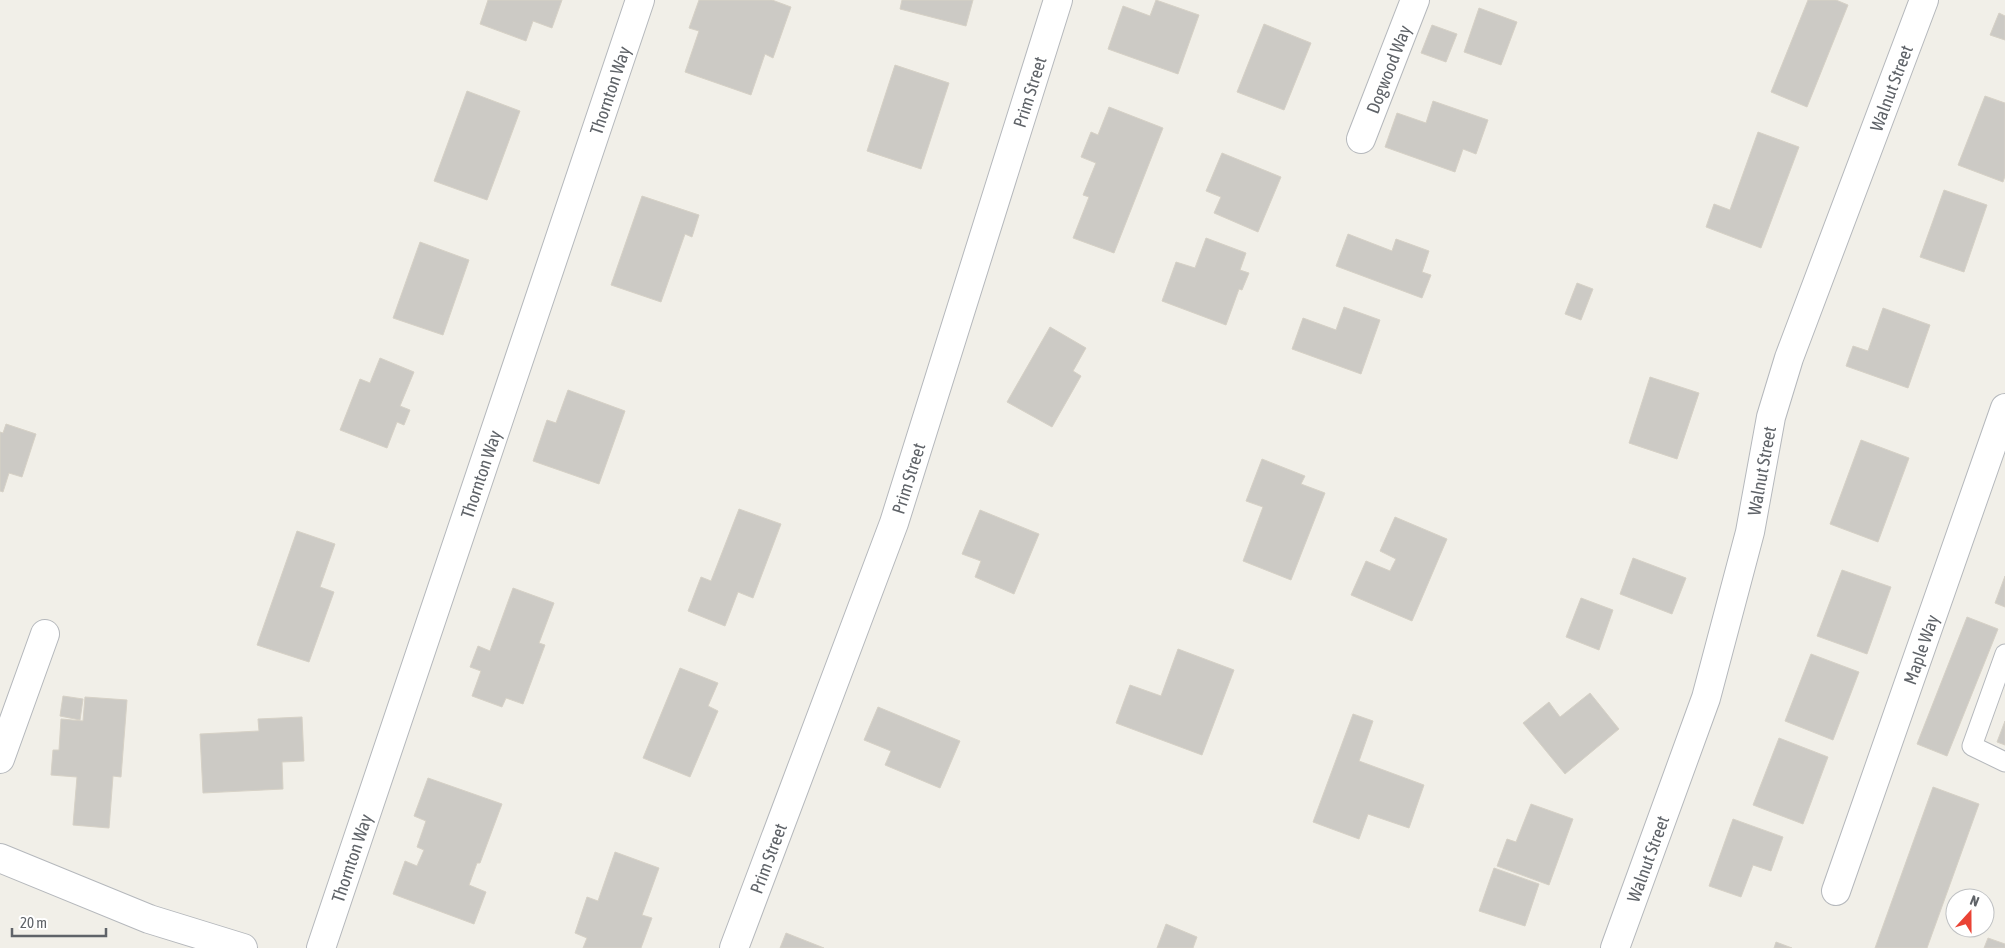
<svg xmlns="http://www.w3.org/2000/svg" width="2005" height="948" font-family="'Asap Condensed',sans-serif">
<rect width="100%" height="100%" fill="#f1efe8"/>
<path fill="#cccac5" stroke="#d6d1c6" d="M488,0h74l-10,28 -19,-7 -7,20 -46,-17z
M699,0h73l19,7 -18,51 -8,-4 -14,41 -66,-23 14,-41 -10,-3z
M902,0h71l-7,26 -66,-17z
M1156,0l43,15 -21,59 -70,-25 15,-43 27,10z
M1808,0h28l12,5 -41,102 -36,-15z
M1479,8l38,14 -16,43 -37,-13z
M1999,13l6,3v24l-15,-5z
M1264,24l47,19 -27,67 -47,-18z
M1432,25l25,9 -11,28 -25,-9z
M895,65l54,18 -28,86 -54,-18z
M467,91l53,20 -33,89 -53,-19z
M1985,96l20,7v73l-2,6 -45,-17z
M1433,101l55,19 -12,34 -13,-5 -8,23 -70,-25 12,-34 29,10z
M1109,107l54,21 -49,125 -41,-15 16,-41 -6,-2 13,-32 -15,-6 10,-25 7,3z
M1758,132l41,15 -38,101 -55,-21 8,-23 16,6z
M1222,153l59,24 -23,55 -44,-19 7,-16 -15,-6z
M1944,190l43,15 -23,67 -44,-15z
M642,196l57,19 -7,22 -7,-3 -24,68 -50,-17z
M1348,234l44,17 4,-12 33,12 -7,21 9,3 -9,23 -86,-32z
M1206,238l40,15 -6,17 9,3 -7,17 -3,-1 -13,36 -64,-24 14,-39 19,6z
M420,242l49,18 -26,75 -50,-17z
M1577,283l16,6 -12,31 -16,-6z
M1344,307l36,13 -19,54 -69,-25 11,-31 33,12z
M1883,308l47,17 -22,63 -62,-22 7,-20 15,5z
M1050,327l36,21 -13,23 8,5 -29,51 -45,-25z
M380,358l34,14 -14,34 10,4 -6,15 -7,-3 -10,26 -47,-18 20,-51 10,4z
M1650,377l49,16 -22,66 -48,-16z
M568,390l57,21 -26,73 -66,-23 14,-41 9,3z
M6,424l30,10 -14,43 -13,-4 -6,19 -3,-1v-59l3,1z
M1861,440l48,18 -31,84 -48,-18z
M1262,459l43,17 -4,8 24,9 -34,87 -48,-19 20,-54 -17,-6z
M739,509l42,15 -28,74 -15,-6 -13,34 -37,-15 13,-34 10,4z
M980,510l59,24 -25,60 -39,-17 6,-16 -19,-7z
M1395,517l52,22 -35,82 -61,-26 15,-34 24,10 6,-12 -16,-8z
M297,531l38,13 -15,43 14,5 -25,70 -52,-17z
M1633,558l53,20 -14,36 -52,-20z
M1842,570l49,17 -24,67 -50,-18z
M2005,576v31l-10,-4z
M513,588l41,15 -15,40 6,2 -22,59 -17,-6 -4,9 -30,-11 9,-25 -11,-4 8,-21 12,5z
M1581,598l32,12 -14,40 -33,-13z
M1967,617l31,12 -51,127 -30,-12z
M1178,649l56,21 -32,85 -86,-32 14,-38 31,11z
M1811,654l48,18 -26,68 -48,-19z
M680,668l38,15 -10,23 10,5 -28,66 -47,-19z
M1590,693l29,36 -54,45 -42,-51 26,-21 11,15z
M63,696l20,3 -3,21 -20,-4z
M85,697l42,3 -6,77 -8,-1 -4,52 -36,-3 4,-48 -26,-2 2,-25h6l2,-31 22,2z
M878,707l82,34 -20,47 -55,-23 6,-14 -27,-11z
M1353,714l20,7 -14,40 65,24 -15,43 -41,-14 -9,25 -46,-17z
M302,717l2,44 -22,1 1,27 -80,4 -3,-59 59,-3 -1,-12z
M2005,721v24l-8,-3z
M1779,738l49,19 -25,67 -50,-19z
M428,778l74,26 -22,59h-3l-8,22 17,7 -12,32 -81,-30 12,-33 12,5 7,-16 -7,-3 9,-26 -12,-5z
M1933,787l46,17 -52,144h-52z
M1531,804l42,15 -24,66 -52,-19 10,-27 9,3z
M1733,819l50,18 -12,34 -18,-6 -12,32 -32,-11z
M615,852l44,16 -17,47 10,3 -11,30h-58l4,-10 -12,-5 12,-36 11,4z
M1494,868l45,16 -14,42 -46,-15z
M1166,924l31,13 -4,11h-36z
M786,933l38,15h-44z
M1988,938l17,6v4h-21z
M1776,942l16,6h-18z"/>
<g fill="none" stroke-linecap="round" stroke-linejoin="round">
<defs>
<path id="lane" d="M2005,654l-33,92 33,16"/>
<g id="street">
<path id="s1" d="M1361,139l54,-139"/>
<path d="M0,759l45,-125"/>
<path d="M0,858l149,61 94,29"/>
<path id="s2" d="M1836,891l169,-483"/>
<path id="s3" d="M321,948l319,-948"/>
<path id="s4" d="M734,948l160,-425 164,-523"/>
<path id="s5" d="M1615,948l91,-250 44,-166 21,-115 18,-59 135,-358"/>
</g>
</defs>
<use href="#lane" stroke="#b5b8bc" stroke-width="21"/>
<use href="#street" stroke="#b5b8bc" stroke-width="30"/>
<use href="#lane" stroke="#fff" stroke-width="19"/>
<use href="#street" stroke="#fff" stroke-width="28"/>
</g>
<g text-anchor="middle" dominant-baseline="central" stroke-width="4" stroke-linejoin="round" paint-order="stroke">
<g font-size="18" fill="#5f6368" stroke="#fff">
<text stroke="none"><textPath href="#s1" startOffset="75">Dogwood Way</textPath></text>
<text stroke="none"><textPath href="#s5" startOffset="905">Walnut Street</textPath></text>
<text stroke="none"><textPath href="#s3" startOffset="905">Thornton Way</textPath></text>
<text stroke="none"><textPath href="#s4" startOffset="906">Prim Street</textPath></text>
<text stroke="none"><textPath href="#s5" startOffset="500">Walnut Street</textPath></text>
<text stroke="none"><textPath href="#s3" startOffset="500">Thornton Way</textPath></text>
<text stroke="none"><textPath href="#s4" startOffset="501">Prim Street</textPath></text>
<text stroke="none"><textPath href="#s2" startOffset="256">Maple Way</textPath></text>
<text stroke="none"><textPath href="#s3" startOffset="95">Thornton Way</textPath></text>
<text stroke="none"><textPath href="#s4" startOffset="96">Prim Street</textPath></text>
<text stroke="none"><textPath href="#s5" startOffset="95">Walnut Street</textPath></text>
</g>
</g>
<g transform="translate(1970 913) rotate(21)"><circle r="24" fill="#ffffff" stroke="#bfc1c3"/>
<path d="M0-4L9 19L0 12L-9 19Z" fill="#ea4335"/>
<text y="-8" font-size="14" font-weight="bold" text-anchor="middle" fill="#5f6368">N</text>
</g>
<path d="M12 928v8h94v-8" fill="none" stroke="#5f6368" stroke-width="2.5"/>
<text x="20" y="928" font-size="15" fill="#5f6368" stroke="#ffffff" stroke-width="4" paint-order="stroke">20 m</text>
</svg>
